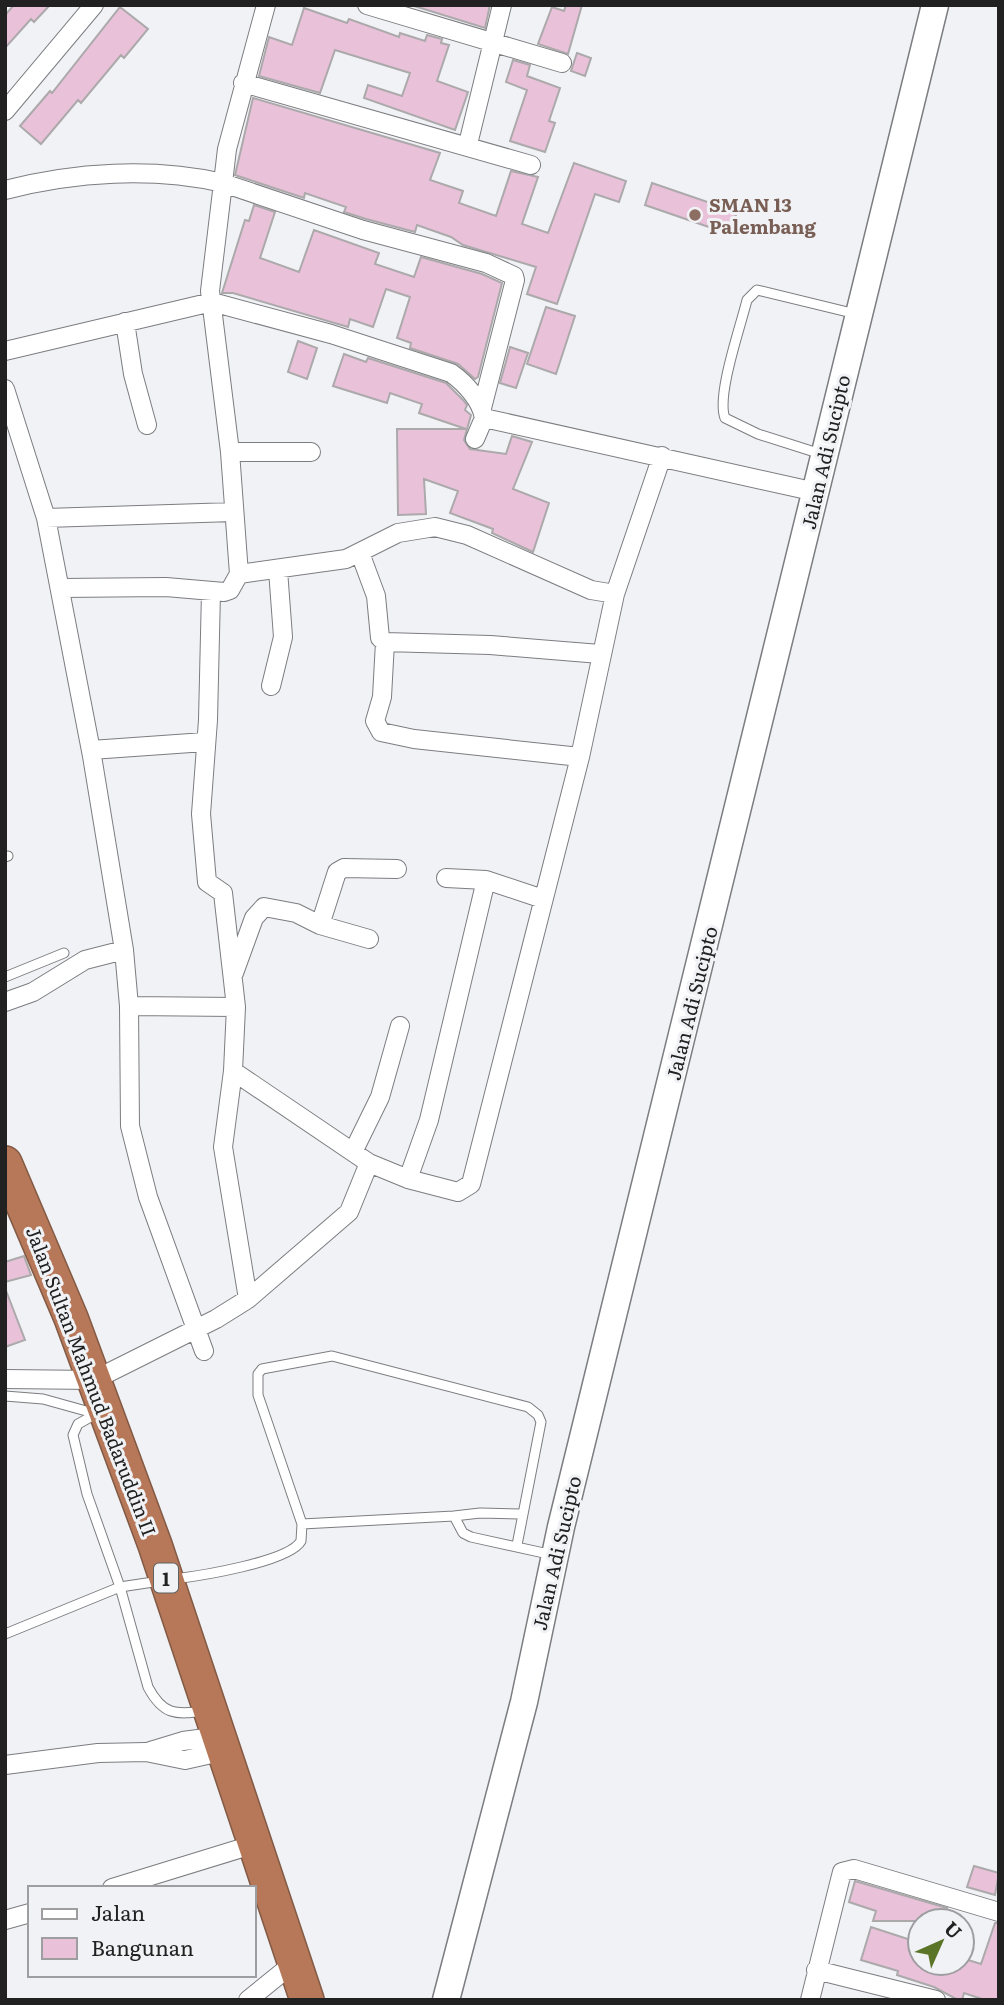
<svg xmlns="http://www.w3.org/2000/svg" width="1004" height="2005" font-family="Literata,serif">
<rect width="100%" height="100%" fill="#f1f2f5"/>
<path fill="#e9c2da" stroke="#aca9ab" stroke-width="2" d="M14,5h36l-16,17 -3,-3 -26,29v-33z
M411,5h79l-5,23z
M566,5h16l-14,49 -30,-10 14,-37 12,4z
M120,7l28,22 -24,29 -3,-3 -40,48 -3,-3 -37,44 -21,-18 30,-35 2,2z
M304,8l43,15 2,-4 50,18 1,-4 25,8 2,-6 15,4 -1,4 8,2 -12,36 31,11 -13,38 -91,-32 4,-13 34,11 8,-23 -75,-23 -15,43 -61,-17 10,-39 23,8z
M577,53l14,5 -6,18 -14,-5z
M513,60l17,5 -3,11 33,12 -11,33 6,2 -10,29 -35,-11 17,-51 -21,-8z
M253,98l187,55 -10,27 33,11 -4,12 37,13 15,-45 27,6 -16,47 26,9 26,-70 52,18 -7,21 -24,-8 -38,110 -30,-10 9,-27 -73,-22 -12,-8 -34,-12 -2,7 -49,-13 -22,-7 2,-5 -41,-14 -1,5 -69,-23z
M652,183l85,29 -8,22 -84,-29z
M254,205l21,7 -15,46 39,14 15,-42 65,23 -4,11 39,13 7,-20 61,17 20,9 -24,94 -3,2 -17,-15 -48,-16 1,-5 -14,-5 13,-41 -24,-8 -13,38 -23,-8 -2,8 -115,-34h-11l23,-73 4,1z
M546,307l29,9 -19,58 -29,-10z
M298,341l19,7 -10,31 -19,-7z
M510,347l18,6 -12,35 -16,-5z
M344,354l22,8 2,-4 78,25 17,17 4,5 -2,5 6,5 -7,25 6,9 36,5 6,-18 20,6 -19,47 36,14 -16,49 -41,-19 1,-4 -43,-16 8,-22 -34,-12 2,35 -28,1 -1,-86h69l-47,-16 3,-9 -32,-11 -3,10 -54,-17z
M24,1256l7,19 -26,7v-20z
M5,1288l20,52 -20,7z
M974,1866l25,7 -4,22 -28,-8z
M855,1881l92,27 -4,13h-70l3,-10 -27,-9z
M995,1923h4v77h-14l-21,-7 -2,7h-4l-24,-13 -37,-12 1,-4 -37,-11 10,-33 49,16v20h42v-5l19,6z"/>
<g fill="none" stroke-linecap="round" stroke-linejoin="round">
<defs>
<path id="lane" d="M821,454l-63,-20 -33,-16c-9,-22 16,-93 22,-118l10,-10 99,24
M5,857l3,-1
M5,977l59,-24
M5,1396l38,3 54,15
M96,1414l-18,10 -5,11 14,59 33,93 28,100c15,28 27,28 57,24
M454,1516l26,-3 42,1
M517,1545l24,-123 -3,-7 -10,-8 -196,-51 -70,13 -4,5v21l44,129 152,-8 9,17 8,4 82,18
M174,1579c25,-3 115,-17 127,-38l1,-17
M5,1634l115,-47 40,-6"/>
<path id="street" d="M367,5l195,58
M243,83l288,82
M5,111l89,-106
M468,144l34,-139
M5,190c70,-18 147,-23 218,-7l4,-34 39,-144
M125,322l8,52 14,51
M5,351l207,-49 119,32 120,39c14,10 30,27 33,45l332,74
M5,389l41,129 46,238 32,194 5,56 1,120 18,71 56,154
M475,439l9,-21
M230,452h81
M46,518l187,-6
M360,553l16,43 4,42 5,4 105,3 110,9
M239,574l107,-15 52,-26 37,-6 32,8 124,55 24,4 47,-138
M61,588l105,-1 58,5 6,-2 9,-16 -9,-122 -20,-161 13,-108 140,47 123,33 28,13 1,4 -33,128
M385,642l-3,55 -7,24 6,11 33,7 166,18
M271,686l12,-49 -5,-67
M91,750l114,-8
M446,878l40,2 57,19
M320,925l49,14
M234,973l20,-55 10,-11 32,6 24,12 17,-53 7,-4 53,1
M5,1002l28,-10 52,-32 39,-10
M129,1006l107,1 -13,-114 -16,-11 -6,-68 7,-94 3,-128
M236,1007l-3,64 -10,76 25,152
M233,1071l136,92
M353,1152l27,-55 20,-71
M408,1179l21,-59 57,-240
M5,1379l89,1 122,-61 32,-20 101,-87 20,-49 39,16 50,13 13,-8 109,-427 35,-163
M150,1751l33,-10 37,-5
M5,1765l93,-12 48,-1 39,8 40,-9
M112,1888l143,-44
M5,1920l25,-7
M816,1970l120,30
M248,2000l47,-38
M810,2000l32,-128 12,-3 145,43"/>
<path id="secondary" d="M446,2000l78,-298 37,-175 374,-1522"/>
<path id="highway" d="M5,1163l66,155 84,227 152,455"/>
</defs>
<use href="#lane" stroke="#7c7d80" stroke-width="11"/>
<use href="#street" stroke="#7c7d80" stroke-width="20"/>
<use href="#secondary" stroke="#7c7d80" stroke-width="29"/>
<use href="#highway" stroke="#825a45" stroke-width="36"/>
<use href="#lane" stroke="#fff" stroke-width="9"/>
<use href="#street" stroke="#fff" stroke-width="18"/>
<use href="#secondary" stroke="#fff" stroke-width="26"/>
<use href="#highway" stroke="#b67858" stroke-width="33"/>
</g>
<circle fill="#8d6e63" stroke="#f1f2f5" stroke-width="2.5" cx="695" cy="215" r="7"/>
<g text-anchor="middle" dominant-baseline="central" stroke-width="6" stroke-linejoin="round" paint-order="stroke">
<rect fill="#f1f2f5" stroke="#5f6061" stroke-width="2" x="154" y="1563.5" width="24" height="29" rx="5"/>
<g font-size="18" font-weight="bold" fill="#212122">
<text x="166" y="1578">1</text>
</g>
<g font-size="19" font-weight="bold" fill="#785e54" stroke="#f1f2f5" text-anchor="start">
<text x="709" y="204">SMAN 13<tspan x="709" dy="22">Palembang</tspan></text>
</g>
<g font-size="19" fill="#212122" stroke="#f1f2f5">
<text transform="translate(825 452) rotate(-77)">Jalan Adi Sucipto</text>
<text transform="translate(691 1003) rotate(-76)">Jalan Adi Sucipto</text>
<text transform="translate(92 1381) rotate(69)">Jalan Sultan Mahmud Badaruddin II</text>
<text transform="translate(556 1553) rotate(-77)">Jalan Adi Sucipto</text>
</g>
</g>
<rect width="1004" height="2005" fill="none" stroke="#212122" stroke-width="14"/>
<rect x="28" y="1886" width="228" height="91" fill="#f1f2f5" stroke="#9e9ea1" stroke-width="2"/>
<rect x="42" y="1909" width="35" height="10" fill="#ffffff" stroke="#9e9ea1" stroke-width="2"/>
<text x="91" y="1921" font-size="21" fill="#212122">Jalan</text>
<rect x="42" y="1938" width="35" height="21" fill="#e9c2da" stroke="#9e9ea1" stroke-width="2"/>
<text x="91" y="1956" font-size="21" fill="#212122">Bangunan</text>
<g transform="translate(941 1942) rotate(45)"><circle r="33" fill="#f1f2f5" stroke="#9e9ea1" stroke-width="2"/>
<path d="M0-5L12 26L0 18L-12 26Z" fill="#5b7528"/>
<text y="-10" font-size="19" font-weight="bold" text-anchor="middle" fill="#212122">U</text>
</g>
</svg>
